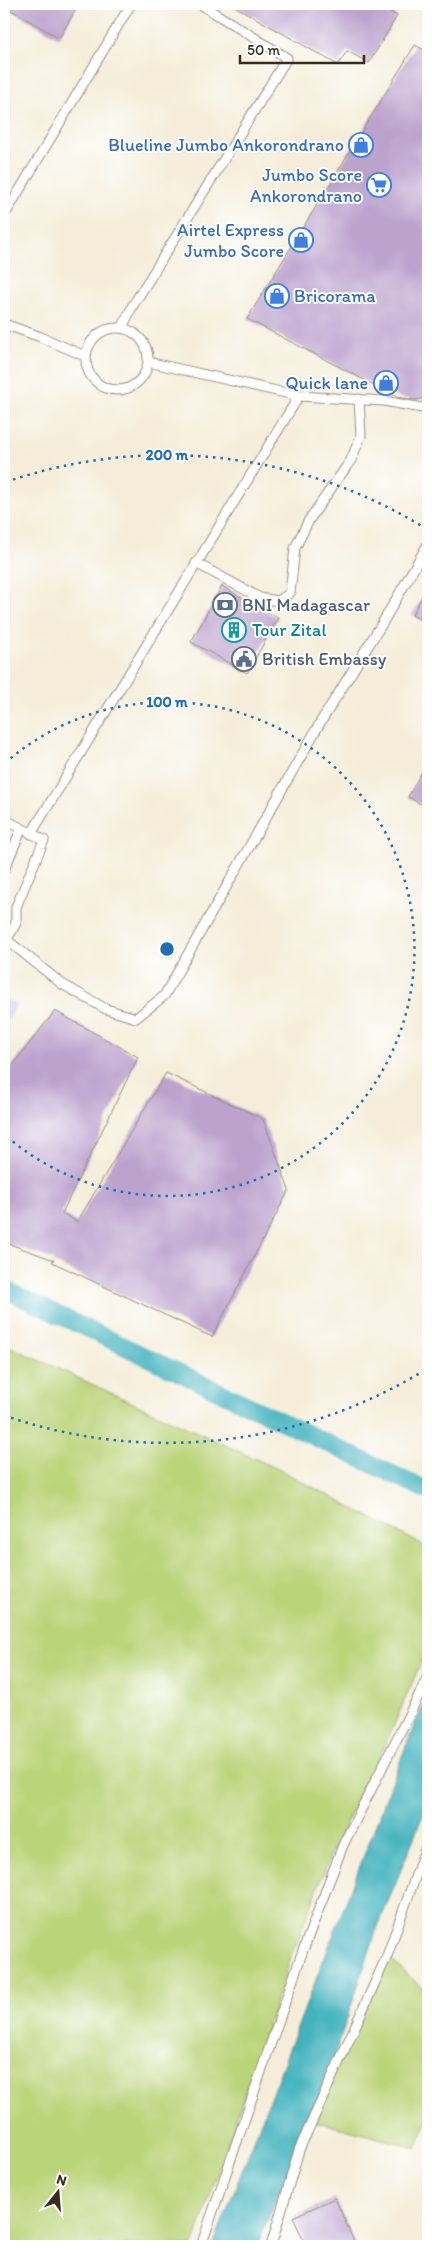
<svg xmlns="http://www.w3.org/2000/svg" width="432" height="2250" font-family="Itim,sans-serif">
<rect width="100%" height="100%" fill="#fff"/>
<filter id="ink" filterUnits="userSpaceOnUse"><feTurbulence type="fractalNoise" baseFrequency=".02" numOctaves="2"/><feDisplacementMap in="SourceGraphic" scale="10" xChannelSelector="R" yChannelSelector="G"/><feConvolveMatrix kernelMatrix="1 2 1 2 8 2 1 2 1" color-interpolation-filters="sRGB"/></filter>
<filter id="wash" filterUnits="userSpaceOnUse"><feTurbulence type="fractalNoise" baseFrequency=".0096" numOctaves="4" result="noise"/><feDisplacementMap in="SourceGraphic" scale="20" xChannelSelector="R" yChannelSelector="G"/><feGaussianBlur stdDeviation="1.12" result="paint"/><feColorMatrix in="noise" values="0 0 0 0 0 0 0 0 0 0 0 0 0 0 0 0 0 1.4 0 .05"/><feComposite in="paint" operator="in"/></filter>
<g filter="url(#wash)">
<rect width="100%" height="100%" fill="#f5edd9"/>
<path fill="#c0c2dd" d="M4,999l13,5 -13,23z"/>
<path fill="#bad479" stroke="#7a7f4c" d="M4,1344l278,127 146,77v98l-41,95 -53,106 -42,107 -99,292h-189z
M387,1956l34,31 7,2v130l-12,29 -106,-28z"/>
<path fill="#43b2bd" stroke="#3f6e6e" d="M428,1697v106l-51,126 -52,155 -68,162h-44l202,-523z"/>
<g fill="none" stroke-linecap="round" stroke-linejoin="round">
<path stroke="#43b2bd" stroke-width="18" d="M4,1289l424,202"/>
</g>
<g id="blocks">
<path fill="#bca3ce" d="M4,4h75l-20,34 -55,-32z
M231,4h145l21,12 -28,47 -22,-12 -9,14z
M415,45l13,7v346l-13,2 -18,-3 -150,-78z
M222,586l56,32 -31,55 -56,-31z
M428,586v38l-16,-9z
M428,760v48l-20,-11z
M55,1011l83,46 -76,156 15,9 89,-149 97,46 26,71 -77,147 -160,-75 2,-2 -50,-18v-166z
M335,2198l21,48h-50l-13,-29z"/>
</g>
</g>
<g filter="url(#ink)">
<use href="#blocks" fill-opacity="0" stroke="#988c7c" stroke-width="1"/>
<g fill="none" stroke-linecap="round" stroke-linejoin="round">
<defs>
<path id="service" d="M4,216l127,-212
M4,324l37,13 44,19
M86 359a31 31 0 1 1 62 0a31 31 0 1 1-62 0Z
M122,328l10,-21 155,-249 -87,-54
M148,362l151,34 85,5 44,8
M196,563l64,35 18,3 12,-8 5,-45 14,-28 42,-60 10,-24 -2,-37
M4,819l40,21 -28,67v16l-9,17h-3
M31,834l268,-438
M4,870l17,-40
M7,940l55,44 44,25 30,9 28,-22 156,-273 63,-101 45,-78
M201,2246l101,-293 41,-108 85,-168
M271,2246l28,-96 88,-194 41,-115"/>
</defs>
<use href="#service" stroke="#988c7c" stroke-width="11"/>
<use href="#service" stroke="#fff" stroke-width="9"/>
</g>
</g>
<g fill="none" stroke="#1f6fb2" stroke-width="2.5" stroke-dasharray="2.5 5">
<path d="M5 763A247 247 0 1 1 5 1135"/>
<path d="M425 1370A494 494 0 0 1 6 1416M6 482A494 494 0 0 1 425 528"/>
</g>
<defs>
<symbol id="shop-ring" viewBox="-11 -11 22 22"><circle r="9.5" fill="#fff" stroke="#3f7fe0" stroke-width="1.5"/><path d="M-5-2.5h2.3a2.7 3.5 0 0 1 5.4 0H5L5.5 6h-11ZM-1.5-2.5h3a1.5 2.3 0 0 0-3 0Z" fill="#3f7fe0"/></symbol>
<symbol id="supermarket-ring" viewBox="-11 -11 22 22"><circle r="9.5" fill="#fff" stroke="#3f7fe0" stroke-width="1.5"/><path d="M-6-5.5h2.5l.6 2H6L4.5 2H-2.5L-4.4-4H-6ZM-1.5 3.2a1.3 1.3 0 1 0 .1 0ZM3 3.2a1.3 1.3 0 1 0 .1 0Z" fill="#3f7fe0"/></symbol>
<symbol id="bank-ring" viewBox="-11 -11 22 22"><circle r="9.5" fill="#fff" stroke="#5c6f8a" stroke-width="1.5"/><path d="M-6-4H6V4H-6ZM0-2.3a2.3 2.3 0 1 0 0 4.6a2.3 2.3 0 1 0 0-4.6Z" fill="#5c6f8a"/></symbol>
<symbol id="building-ring" viewBox="-11 -11 22 22"><circle r="9.5" fill="#fff" stroke="#0f9aa8" stroke-width="1.5"/><path d="M-4-6H4V6H1V3H-1V6H-4ZM-2.5-4.3h1.7v1.8h-1.7ZM.8-4.3h1.7v1.8H.8ZM-2.5-1h1.7V.8h-1.7ZM.8-1h1.7V.8H.8Z" fill="#0f9aa8"/></symbol>
<symbol id="civic-ring" viewBox="-11 -11 22 22"><circle r="9.5" fill="#fff" stroke="#5c6f8a" stroke-width="1.5"/><path d="M-.6-6.5H3V-4.5H.6V-3L4-1V1h2V6H-6V1h2V-1L-.6-3ZM-1.2 2.5V6h2.4V2.5Z" fill="#5c6f8a"/></symbol>
</defs>
<g fill-rule="evenodd">
<use href="#shop-ring" x="347" y="131" width="28" height="28"/>
<use href="#supermarket-ring" x="365" y="171" width="28" height="28"/>
<use href="#shop-ring" x="287" y="226" width="28" height="28"/>
<use href="#shop-ring" x="263" y="282" width="28" height="28"/>
<use href="#shop-ring" x="372" y="369" width="28" height="28"/>
<use href="#bank-ring" x="211" y="591" width="28" height="28"/>
<use href="#building-ring" x="220" y="616" width="28" height="28"/>
<use href="#civic-ring" x="230" y="645" width="28" height="28"/>
</g>
<g text-anchor="middle" dominant-baseline="central" stroke-width="4" stroke-linejoin="round" paint-order="stroke">
<g font-size="18" fill="#366cbe" stroke="#fff" text-anchor="end">
<text x="344" y="145">Blueline Jumbo Ankorondrano</text>
<text x="362" y="175">Jumbo Score<tspan x="362" dy="21">Ankorondrano</tspan></text>
<text x="284" y="230">Airtel Express<tspan x="284" dy="21">Jumbo Score</tspan></text>
<text x="294" y="296" text-anchor="start">Bricorama</text>
<text x="368" y="383">Quick lane</text>
</g>
<g font-size="18" fill="#4e5e75" stroke="#fff" text-anchor="start">
<text x="242" y="605">BNI Madagascar</text>
<text x="262" y="659">British Embassy</text>
</g>
<g font-size="18" fill="#0d838f" stroke="#fff" text-anchor="start">
<text x="252" y="630">Tour Zital</text>
</g>
</g>
<circle cx="167" cy="949" r="8" fill="#1f6fb2" stroke="#fff" stroke-width="2.5"/>
<g font-size="15" text-anchor="middle" font-weight="bold" fill="#1f6fb2" stroke="#fff" stroke-width="4" stroke-linejoin="round" paint-order="stroke">
<text x="167" y="460">200 m</text>
<text x="167" y="707">100 m</text>
</g>
<rect width="432" height="2250" fill="none" stroke="#fff" stroke-width="20"/>
<g transform="translate(58 2192) rotate(17)" stroke="#ffffff" stroke-width="4" paint-order="stroke">
<path d="M0-4L9 19L0 12L-9 19Z" fill="#3b2a1e"/>
<text y="-8" font-size="14" font-weight="bold" text-anchor="middle" fill="#3b2a1e">N</text>
</g>
<path d="M240 55v8h124v-8" fill="none" stroke="#3b2a1e" stroke-width="2.5"/>
<text x="247" y="55" font-size="15" fill="#3b2a1e" stroke="#ffffff" stroke-width="4" paint-order="stroke">50 m</text>
</svg>
